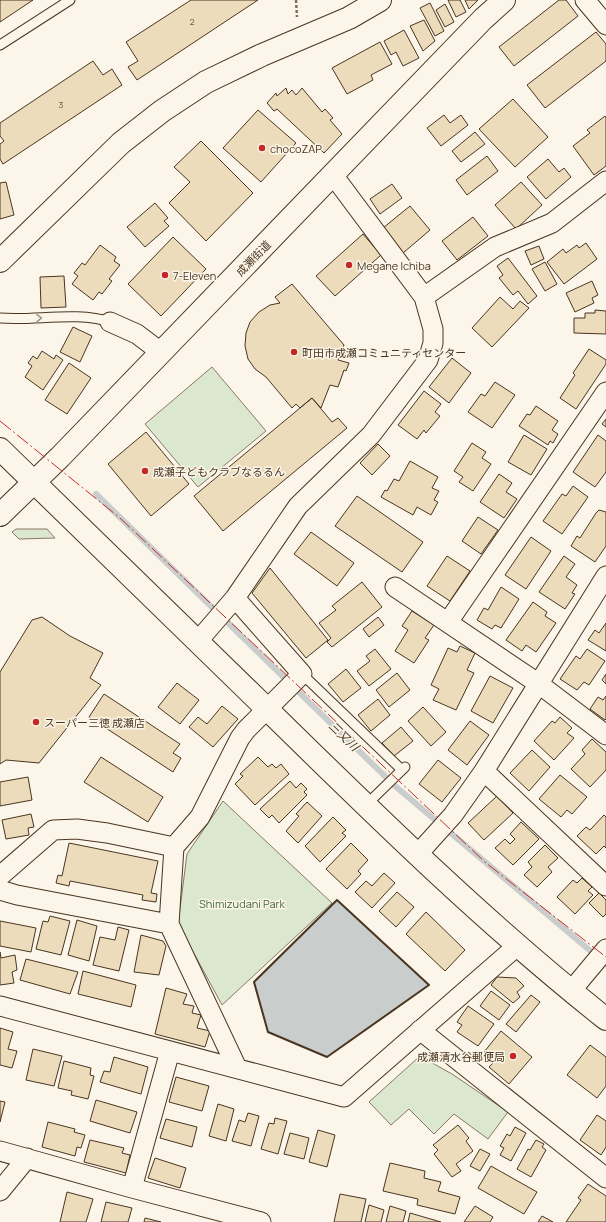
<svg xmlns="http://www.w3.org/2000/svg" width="606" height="1222" font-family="Manrope,'Noto Sans JP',sans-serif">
<rect width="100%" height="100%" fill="#fbf6e9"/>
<path fill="#dce7d0" stroke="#887966" d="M212,367l54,64 -68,56 -53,-63z
M16,529h31l8,9 -36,1 -7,-7z
M223,801l109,102 -110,102 -44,-81 9,-70z
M420,1056l32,18 56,38 -20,27 -34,-25 -20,20 -25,-25 -18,16 -22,-23z"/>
<path fill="#c9cecd" stroke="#887966" d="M337,900l92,85 -102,72 -59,-25 -14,-50z"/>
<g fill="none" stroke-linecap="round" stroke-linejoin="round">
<path stroke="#c9cecd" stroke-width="6" d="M96,494l299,292 211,178"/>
</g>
<path fill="#ecdcbc" stroke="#4a3520" d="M0,0h33l-33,22z
M191,0h67l-121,80 -9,-13 10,-6 -12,-19z
M448,0h12l6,12 -10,5z
M465,0h13l-9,9z
M559,0h7l12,16 -64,50 -15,-19z
M430,3l14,28 -9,5 -15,-28z
M445,4l9,18 -9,5 -9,-17z
M424,20l11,21 -12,10 -13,-25z
M404,30l15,28 -16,8 -7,-14 -5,3 -7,-14z
M596,32l10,12v17l-61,47 -18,-23z
M380,42l12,22 -21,11 2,5 -26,14 -15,-26z
M93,61l10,14 9,-6 10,16 -119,79 -3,-5v-15l4,-3 -4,-5v-13z
M286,88l2,6 4,-4 4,5 6,-7 20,24 3,-3 8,9 -3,2 12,14 -18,19 -47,-44 -3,2 -7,-8 9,-10 1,3z
M513,99l35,38 -33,30 -36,-38z
M258,110l38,33 -35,39 -38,-34z
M444,115l6,8 11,-8 7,10 -27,21 -14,-18z
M605,116l1,2v48l-12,9 -21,-29 17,-13 -3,-3z
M475,132l10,12 -24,18 -9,-11z
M201,141l52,52 -47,48 -37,-38 21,-21 -16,-15z
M487,156l11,15 -31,24 -11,-15z
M548,159l11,13 5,-4 7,9 -25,22 -19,-22z
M6,182l8,33 -14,4v-36z
M521,182l21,23 -26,24 -21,-24z
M392,184l10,14 -22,16 -10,-15z
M155,203l13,15 -4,3 5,5 -24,21 -18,-20z
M410,206l20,24 -27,23 -20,-25z
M473,217l15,19 -31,24 -15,-19z
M363,234l18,21 -46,41 -19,-20z
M173,237l33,32 -45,47 -33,-32z
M586,243l11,16 -33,25 -17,-22 16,-13 3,4 11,-8 2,3z
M100,245l16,12 -2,4 6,4 -11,14 3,2 -10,13 -3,-2 -6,8 -21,-16 6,-8 -4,-3 8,-10 3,2z
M539,246l5,13 -13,6 -6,-14z
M508,258l29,38 -9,8 -10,-13 -5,4 -14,-17 4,-3 -6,-9z
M545,262l12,22 -12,7 -13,-22z
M64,276l2,31 -25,1 -1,-31z
M592,281l6,14 -6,3 2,5 -19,9 -9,-19z
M292,284l52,61 -6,15 11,3 -3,8 -2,-1 -6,17 -8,-2 -9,23 -9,-10 -12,10 -4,-4 -4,4 -26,-31 -11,-8 -7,-10 -3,-13 1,-13 4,-11 9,-10 11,-7 10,-2 -5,-6z
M500,297l13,12 7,-8 9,7 -37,39 -20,-19z
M595,310l11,1v23l-32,-1v-15h11v-5h10z
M73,327l19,9 -12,26 -20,-10z
M589,349l17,11v4l-30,45 -16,-11 15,-23 -2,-2z
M42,351l12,8 2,-4 7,5 -20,30 -18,-13 7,-11 -4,-3 5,-7 4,3z
M452,358l19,15 -22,30 -20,-16z
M69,363l22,15 -24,36 -22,-14z
M495,382l20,13 -23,33 -24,-16 13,-18 4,2z
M424,391l17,13 -6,8 5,4 -14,17 -2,-3 -7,9 -19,-14z
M312,398l20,24 6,-4 9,10 -124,103 -29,-35z
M536,406l22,15 -6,9 6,4 -5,9 -3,-2 -2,4 -29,-19 8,-12 3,1z
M606,419v8l-4,-3z
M146,432l43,52 -38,32 -43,-52z
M524,435l23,14 -16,26 -23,-13z
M598,435l8,6v31l-11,15 -22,-15z
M472,443l14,9 -4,6 9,6 -18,27 -14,-9 4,-5 -9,-6z
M378,444l12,12 -18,19 -12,-12z
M410,461l28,16 -6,11 7,3 -5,9 4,2 -7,13 -14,-8 -4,8 -32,-18 4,-7 2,1 7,-12 5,2z
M499,474l13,9 -6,9 11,7 -13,19 -24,-16z
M573,486l15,11 -26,37 -19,-13 19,-27 4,2z
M357,496l66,46 -21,30 -67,-46z
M599,510l7,2v34l-11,16 -24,-16 6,-10 3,2 16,-25z
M478,517l20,13 -17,24 -19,-13z
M311,532l43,31 -17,23 -43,-32z
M531,537l20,14 -25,38 -21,-14z
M447,556l23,15 -20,30 -23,-15z
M564,556l11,8 -9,13 11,8 -5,8 3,1 -10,15 -26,-17z
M270,568l58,72 -22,18 -54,-65z
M362,582l20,25 -50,40 -5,-5 4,-4 -12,-15 17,-13 -4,-4z
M501,587l18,12 -18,29 -6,-3 -3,4 -15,-9 7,-12 4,2z
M533,602l14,10 -2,4 11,7 -20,29 -10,-7 -4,6 -16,-11z
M412,611l22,14 -9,13 4,2 -15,23 -19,-12 13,-21 -6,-4z
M42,617l28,19 33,17 -13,25 11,7 -62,78 -33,-3 -6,4v-92l32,-52z
M378,617l6,8 -15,12 -6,-8z
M606,623v28l-18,-11 7,-10 4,3z
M460,646l15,7 -8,17 7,3 -18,37 -23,-10 6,-11 -8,-4 17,-37 9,4z
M375,649l16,20 -22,17 -12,-15 13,-10 -4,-5z
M587,649l18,12 -16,24 -5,-3 -7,8 -17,-11 16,-23 4,3z
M346,669l15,19 -18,14 -15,-18z
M397,673l13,17 -21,17 -13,-17z
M606,674v10l-4,-4z
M490,676l23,12 -20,35 -22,-12z
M177,683l22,17 -19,24 -22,-17z
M104,694l76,50 -7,9 8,5 -8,14 -84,-55z
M606,696v23l-1,1 -15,-11 8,-12 5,3z
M378,699l12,16 -19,16 -13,-16z
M222,706l16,13 -25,28 -24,-20 9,-10 9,7z
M423,707l23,25 -15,14 -23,-25z
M560,717l12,11 -5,5 7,5 -20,22 -20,-19 18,-20 3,2z
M470,721l19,14 -22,30 -19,-15z
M401,727l12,14 -19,15 -12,-13z
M592,739l14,13v18l-16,17 -19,-18 14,-15 -3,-4z
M532,750l18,17 -21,24 -19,-18z
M101,757l62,40 -15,25 -64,-40z
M258,757l10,10 4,-3 4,4 5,-4 8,10 -34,31 -20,-21 8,-8 -3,-2z
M438,760l23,18 -19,24 -23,-18z
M560,775l27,22 -15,17 -5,-4 -6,7 -22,-18z
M28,777l4,23 -32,6v-24z
M290,781l6,7 5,-5 6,6 -3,3 3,3 -28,28 -7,-8 -3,3 -9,-9z
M497,796l16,17 -29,27 -16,-17z
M307,802l15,14 -24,27 -12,-12 13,-15 -3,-2z
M31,814l3,13 -6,1 1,7 -23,4 -4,-19z
M604,815l2,2v31l-2,-2 -8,8 -19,-18 9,-9 4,3z
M333,817l13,13 -4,3 4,3 -26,26 -15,-16z
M521,822l18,17 -26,26 -18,-17 10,-9 5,5 5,-5 -5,-5z
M69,843l89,18 -7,32 6,1 -1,8 -14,-2 1,-5 -73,-14 -1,5 -13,-3 2,-8 4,1z
M351,843l17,17 -10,11 3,3 -14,15 -21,-20z
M545,845l13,13 -10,9 4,5 -15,15 -13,-12 8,-8 -4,-5z
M384,873l11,10 -23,25 -17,-16 11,-11 6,5z
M582,878l10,9 -4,4 5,4 -18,19 -18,-17 16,-17 4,3z
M397,892l17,15 -18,20 -17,-16z
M599,893l7,7v14l-3,3 -14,-14z
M426,912l39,38 -20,21 -39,-37z
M50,916l20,5 -9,34 -25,-6 7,-28 5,1z
M77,920l20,6 -8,35 -21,-6z
M0,921l36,7 -5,24 -31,-6z
M118,927l11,3 -10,41 -26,-6 7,-28 15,3z
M141,935l22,6 3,5 -7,29 -25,-3z
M0,952l1,6 14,-3 2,15 -5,2 2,11 -14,2z
M26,959l52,13 -8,22 -50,-14z
M83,971l53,14 -5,22 -53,-13z
M497,977l19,1 8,8 -7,6 3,5 -7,6 -22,-18z
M166,988l21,6 -4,10 11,2 -2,7 9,2 -4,13 13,3 -5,16 -50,-13z
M491,991l19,14 -11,15 -19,-14z
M531,995l9,7 -24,30 -10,-8z
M468,1006l26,18 -16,22 -21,-14 5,-7 -5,-3z
M0,1028l13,4 -5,17 9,2 -5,17 -12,-3z
M501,1031l31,26 -23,27 -20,-17 6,-6 -11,-9z
M590,1045l16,12v29l-9,12 -30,-23z
M33,1049l29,7 -8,30 -28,-6z
M114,1057l34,10 -7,27 -41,-12 4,-11 6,1z
M64,1061l27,7 -1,7 4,1 -6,23 -17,-4 1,-4 -14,-3z
M176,1077l33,9 -7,25 -33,-9z
M96,1100l41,12 -7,21 -40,-12z
M0,1101l5,1 -5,20z
M218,1104l16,5 -8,32 -17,-5z
M248,1113l11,3 -8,30 -19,-5 7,-21 6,2z
M597,1115l9,6v26l-5,8 -21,-15z
M275,1118l12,3 -9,33 -17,-5 8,-26 5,1z
M166,1119l31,8 -5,20 -32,-9z
M48,1122l27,7 -1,3 11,3 -4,13 -4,-1 -2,9 -33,-9z
M458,1125l11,13 -3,3 7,10 -17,13 5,7 -9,6 -18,-23 4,-4 -5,-5z
M515,1127l11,6 -15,28 -11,-6 4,-7 -4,-2 7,-12 3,2z
M318,1130l17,5 -8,32 -18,-5z
M290,1133l19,5 -5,21 -20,-5z
M90,1140l34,8 -2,5 8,2 -4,18 -42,-11z
M536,1140l8,4 -2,3 4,3 -15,27 -14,-8 11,-20 2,1z
M480,1149l10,5 -10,17 -10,-5z
M155,1158l31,10 -6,20 -32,-10z
M390,1163l35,8 -1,7 17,4 -3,9 22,6 -5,17 -38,-9 1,-6 -35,-8z
M491,1166l46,26 -13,22 -46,-26z
M588,1184l18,12v26h-40l15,-22 -3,-2z
M67,1192l26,7 -7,23h-26z
M340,1194l26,5 -5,23h-27z
M106,1202l26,6 -4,14h-27z
M369,1205l15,5 -3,12h-16z
M390,1206l16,5 -3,11h-17z
M475,1206l18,11 -3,5h-26z
M410,1213l31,9h-33z
M542,1216l11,6h-15z
M145,1218l16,4h-17z"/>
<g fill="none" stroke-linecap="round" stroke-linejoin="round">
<defs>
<path id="lane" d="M0,45l70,-45
M0,318c35,3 77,-7 110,4
M302,674l100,96
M366,805l39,-38"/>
<path id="street" d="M585,0l21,25
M424,297l71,-50 57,-24 54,-42
M110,322l27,12 25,19
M395,587l144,97 67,51
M235,598l67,76 -56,56 -6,8 -40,79 -26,30 -5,77 68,144
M448,622l158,-230
M198,641l37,-43 63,-92 73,-71 57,-75 5,-17v-14l-9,-32 -91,-122
M484,771l122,115
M417,855l36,-40 31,-44 122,-195
M0,876l53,-46 24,-1 30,4 67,14
M0,890l17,5 152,29
M571,991l35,-42
M0,1006l344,91 173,-151
M420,1030l186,148
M0,1151l132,37 129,34
M132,1188l38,-137
M0,1191l27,-33"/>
<path id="secondary" d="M0,261l121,-118 41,-32 44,-29 56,-27 87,-37 31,-18
M0,449c89,86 178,173 267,260 109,107 219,215 339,310
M0,515l60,-58 423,-438 21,-19"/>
</defs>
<use href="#lane" stroke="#4a3520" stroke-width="11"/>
<use href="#street" stroke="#4a3520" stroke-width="21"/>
<use href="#secondary" stroke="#4a3520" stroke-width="24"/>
<path stroke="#7f6f5c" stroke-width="2.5" stroke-dasharray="3 2" stroke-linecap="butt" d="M296,0l1,17"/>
<use href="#lane" stroke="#fbf6e9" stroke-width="9"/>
<use href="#street" stroke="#fbf6e9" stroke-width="19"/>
<use href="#secondary" stroke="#fbf6e9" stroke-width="22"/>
<path stroke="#4a3520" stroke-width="2" d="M337,900l92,85 -102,72 -59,-25 -14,-50z"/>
<path stroke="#c62828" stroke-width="1" stroke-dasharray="14 3 2 3" stroke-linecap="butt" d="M0,421l120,97 366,345 120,94"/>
</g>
<defs><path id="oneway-chevron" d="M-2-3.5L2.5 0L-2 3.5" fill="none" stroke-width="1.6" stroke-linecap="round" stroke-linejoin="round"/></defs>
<use stroke="#a29684" href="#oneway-chevron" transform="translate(39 318) rotate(-2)"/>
<g fill="#c62828" stroke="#fbf6e9" stroke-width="1.5">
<circle cx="262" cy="148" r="4"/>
<circle cx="349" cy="265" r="4"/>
<circle cx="165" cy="275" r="4"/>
<circle cx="294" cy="352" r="4"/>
<circle cx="145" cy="471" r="4"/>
<circle cx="36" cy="722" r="4"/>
<circle cx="513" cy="1056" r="4"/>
</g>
<g text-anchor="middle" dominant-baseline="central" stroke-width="3" stroke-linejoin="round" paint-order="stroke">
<g font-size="9" fill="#725f47">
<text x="192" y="21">2</text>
<text x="61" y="104">3</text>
</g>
<g font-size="11" fill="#4a3520" stroke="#fbf6e9" text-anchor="start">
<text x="270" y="148">chocoZAP</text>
<text x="357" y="265">Megane Ichiba</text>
<text x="173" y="275">7-Eleven</text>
<text x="302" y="352">町田市成瀬コミュニティセンター</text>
<text x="153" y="471">成瀬子どもクラブなるるん</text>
<text x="44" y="722">スーパー三徳 成瀬店</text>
<text x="505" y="1056" text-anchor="end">成瀬清水谷郵便局</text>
</g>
<g font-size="11" fill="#4a3520" stroke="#fbf6e9">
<text transform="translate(253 258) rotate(-46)">成瀬街道</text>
</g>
<g font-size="11" fill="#436837" stroke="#fbf6e9">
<text x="242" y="903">Shimizudani Park</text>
</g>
<g font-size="12" font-style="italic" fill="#4a3520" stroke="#fbf6e9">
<text transform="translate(344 736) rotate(44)">三又川</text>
</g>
</g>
</svg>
